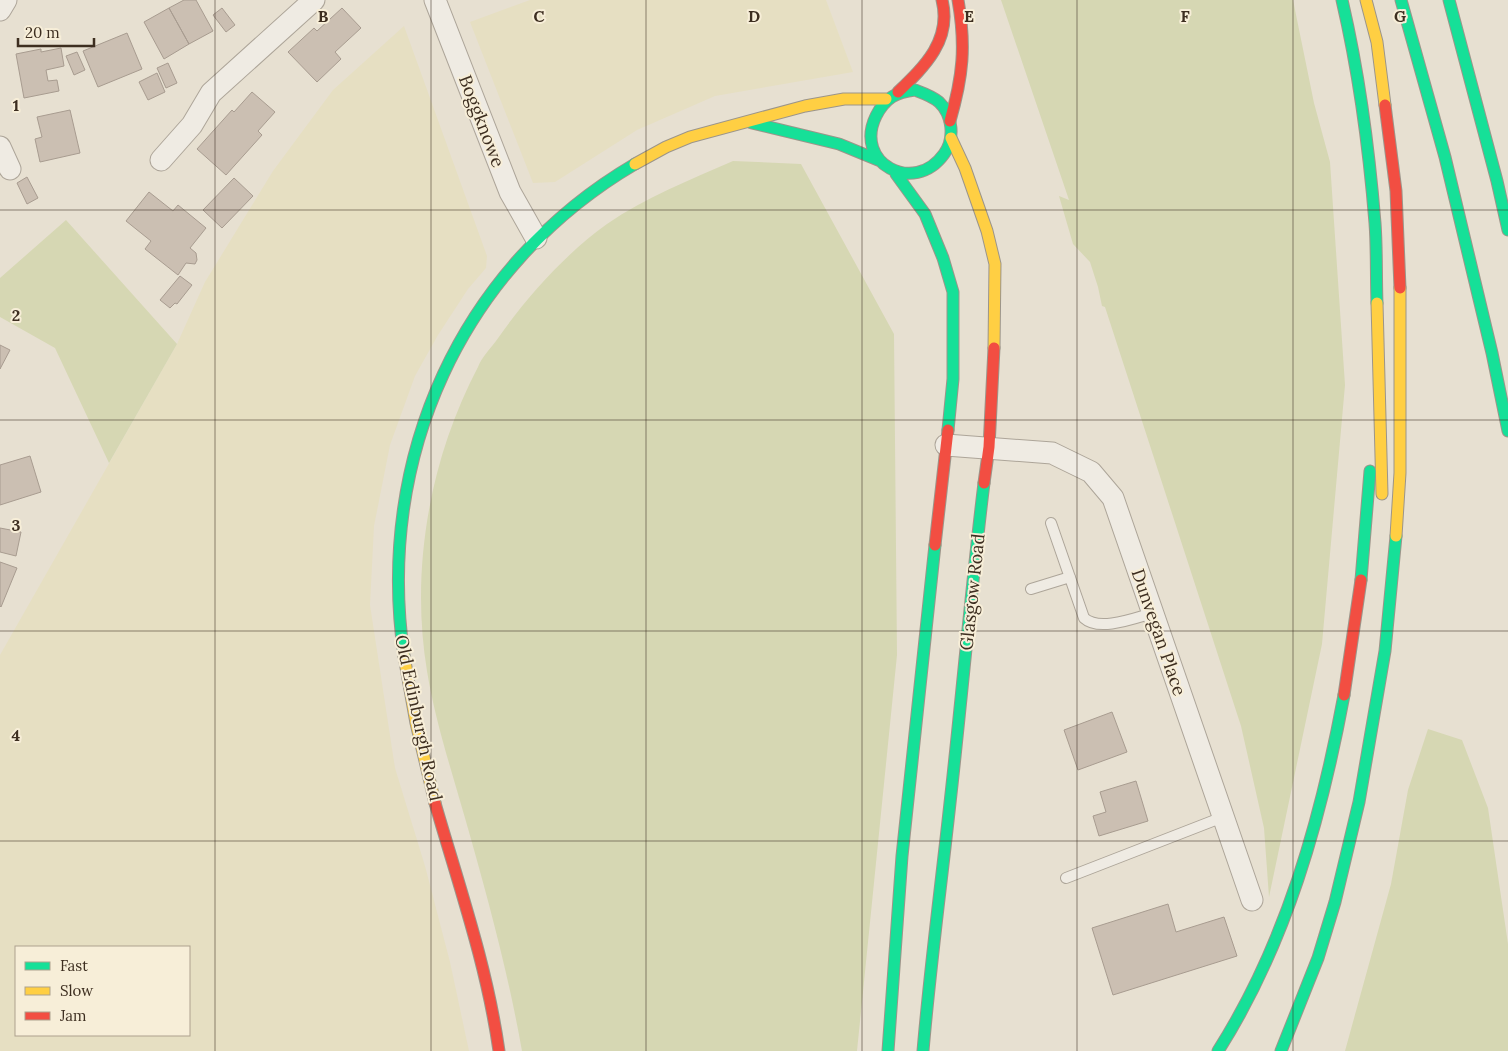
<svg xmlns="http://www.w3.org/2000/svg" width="1508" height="1051" font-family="Lora,serif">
<rect width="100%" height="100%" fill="#e7e0d1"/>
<path fill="#e6dfc2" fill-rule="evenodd" d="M530,0h296l27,72 -138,24 -78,34 -82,52 -22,1 -63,-161z
M404,26l83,230 -1,12 -18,21 -30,46 -23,41 -25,69 -16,81 -4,79 25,163 30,98 25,96 19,89h-469v-396l177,-311 28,-62 68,-111 60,-81zM16,947h173v88h-173z"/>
<path fill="#d6d7b3" d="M1001,0h292l21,103 16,59 15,223 -23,259 -53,253 -5,-69 -23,-102 -136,-419 -3,-1 -4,-19 -8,-25 -17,-18 -14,-48 10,4z
M733,161l68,3 93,170 3,321 -40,396h-335c-14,-79 -35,-156 -57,-233 -14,-49 -30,-98 -38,-147 -17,-102 3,-213 51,-304 4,-10 12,-18 18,-26 29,-42 69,-87 111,-117 39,-27 83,-44 126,-63z
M66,220l111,124 -68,119 -54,-115 -55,-31v-39z
M1428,729l34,11 26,68 20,136v107h-163l46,-167 17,-94z"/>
<path fill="#cbbfb2" stroke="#a89c90" d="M184,0h12l17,31 -24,13 -20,-36z
M169,8l20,36 -25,15 -20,-37z
M222,8l13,17 -9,7 -13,-17z
M342,8l19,20 -26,24 6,7 -24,23 -29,-30 26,-24 3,3z
M127,33l15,36 -44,18 -15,-36z
M61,48l3,18 -18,4 2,11 9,-1 2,11 -35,7 -8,-44 25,-5v3z
M77,52l8,18 -11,5 -8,-19z
M168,63l9,20 -11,5 -9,-20z
M157,73l8,19 -17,8 -9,-18z
M252,92l23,20 -17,19 4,4 -36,40 -29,-26 35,-39 2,2z
M70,110l10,43 -40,9 -5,-23 7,-2 -5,-20z
M27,177l11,21 -11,6 -10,-21z
M234,178l19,18 -31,32 -19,-18z
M149,192l24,19 5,-6 28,23 -16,20 6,5 1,7 -2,4 -9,-1 -8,12 -33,-26 6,-8 -25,-20z
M180,276l12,9 -15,19 -2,-1 -5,5 -10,-8z
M0,345l10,5 -10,19z
M30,456l11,36 -41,13v-40z
M0,528l21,4 -5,24 -16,-4z
M0,562l17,6 -16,39 -1,-1z
M1112,712l15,40 -49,18 -14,-40z
M1136,781l12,40 -49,15 -6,-20 13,-4 -6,-20z
M1168,904l8,28 48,-15 13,39 -124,39 -21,-67z"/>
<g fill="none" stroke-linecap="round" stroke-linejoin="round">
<defs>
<path id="lane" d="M1051,523l33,95c15,14 51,0 69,-5
M1031,589l39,-12
M1066,878l157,-61"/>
<path id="street" d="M435,0l75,192 26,46
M0,10l6,-10
M0,147l10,22
M161,160l31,-35 19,-32 103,-93
M946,445l106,8 39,19 22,26 139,402"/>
<path id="fast" d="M1342,0c17,73 27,148 33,223 2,27 1,54 2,80
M1401,0l44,157 47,196 16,78
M1449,0l48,181 11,49
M915,90c8,3 17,6 24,12 14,13 16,37 5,52 -30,42 -91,9 -68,-38 9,-18 20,-24 39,-26z
M752,123l87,21 39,16
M896,174l29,40 18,44 10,34v87l-5,51
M1361,580l9,-109
M404,656c-29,-198 57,-390 231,-492
M888,1051l14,-195 33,-311
M923,1051c7,-83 18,-165 27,-248 12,-107 21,-214 34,-320
M1218,1051c68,-107 103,-232 126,-356
M1281,1051l37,-93 17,-56 24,-100 26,-151 11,-115"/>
<path id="slow" d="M1366,0l11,42 8,63
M951,138l14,30 22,63 8,33 -1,84
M635,164l31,-17 24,-10 115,-31 39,-7h42
M1377,303l5,191
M1396,536l4,-63v-185
M404,656l12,67 19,80"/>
<path id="jam" d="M898,92c27,-26 54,-52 44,-92
M1385,105l11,86 4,97
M950,121c13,-45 16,-75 8,-121
M984,483l5,-36 5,-99
M935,545l13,-115
M1344,695l17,-115
M435,803c24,83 52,163 64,248"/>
</defs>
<use href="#lane" stroke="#ada599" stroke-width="12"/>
<use href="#street" stroke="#ada599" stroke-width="23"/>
<use href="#fast" stroke="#9c958a" stroke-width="13"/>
<use href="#slow" stroke="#9c958a" stroke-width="13"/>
<use href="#jam" stroke="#9c958a" stroke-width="13"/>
<use href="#lane" stroke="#efebe3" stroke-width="10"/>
<use href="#street" stroke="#efebe3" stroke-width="21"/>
<use href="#fast" stroke="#16e098" stroke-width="11"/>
<use href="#slow" stroke="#ffcf43" stroke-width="11"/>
<use href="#jam" stroke="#f24e42" stroke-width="11"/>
</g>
<path fill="none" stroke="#3d2e20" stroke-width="1" stroke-opacity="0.55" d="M215,0v1051M431,0v1051M646,0v1051M862,0v1051M1077,0v1051M1293,0v1051M0,210h1508M0,420h1508M0,631h1508M0,841h1508"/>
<g text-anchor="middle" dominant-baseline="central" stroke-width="4" stroke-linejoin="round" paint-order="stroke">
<g font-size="18" fill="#3d2e20" stroke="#f7eed8">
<text transform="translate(482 121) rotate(69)">Boggknowe</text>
<text transform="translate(972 592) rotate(-84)">Glasgow Road</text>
<text transform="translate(1159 632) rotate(71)">Dunvegan Place</text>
<text transform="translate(419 718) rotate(78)">Old Edinburgh Road</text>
</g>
</g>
<g font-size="16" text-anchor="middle" font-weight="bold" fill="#3d2e20" stroke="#f7eed8" stroke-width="4" stroke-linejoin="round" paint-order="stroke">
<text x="323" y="22">B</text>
<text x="539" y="22">C</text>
<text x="754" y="22">D</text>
<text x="969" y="22">E</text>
<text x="1185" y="22">F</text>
<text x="1400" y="22">G</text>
<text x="16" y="111">1</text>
<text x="16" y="321">2</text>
<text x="16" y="531">3</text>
<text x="16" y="741">4</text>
</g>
<rect x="15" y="946" width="175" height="90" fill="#f7eed8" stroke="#ada18e"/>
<rect x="25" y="962" width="25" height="8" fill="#16e098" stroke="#ada18e"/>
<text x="60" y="971" font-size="15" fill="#3d2e20">Fast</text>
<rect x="25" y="987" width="25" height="8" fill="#ffcf43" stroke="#ada18e"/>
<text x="60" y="996" font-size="15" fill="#3d2e20">Slow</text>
<rect x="25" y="1012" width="25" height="8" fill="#f24e42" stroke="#ada18e"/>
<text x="60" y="1021" font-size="15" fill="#3d2e20">Jam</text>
<path d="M18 38v8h76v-8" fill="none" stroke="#3d2e20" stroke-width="2.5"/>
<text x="25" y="38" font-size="15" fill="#3d2e20" stroke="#f7eed8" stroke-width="4" paint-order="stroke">20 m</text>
</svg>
